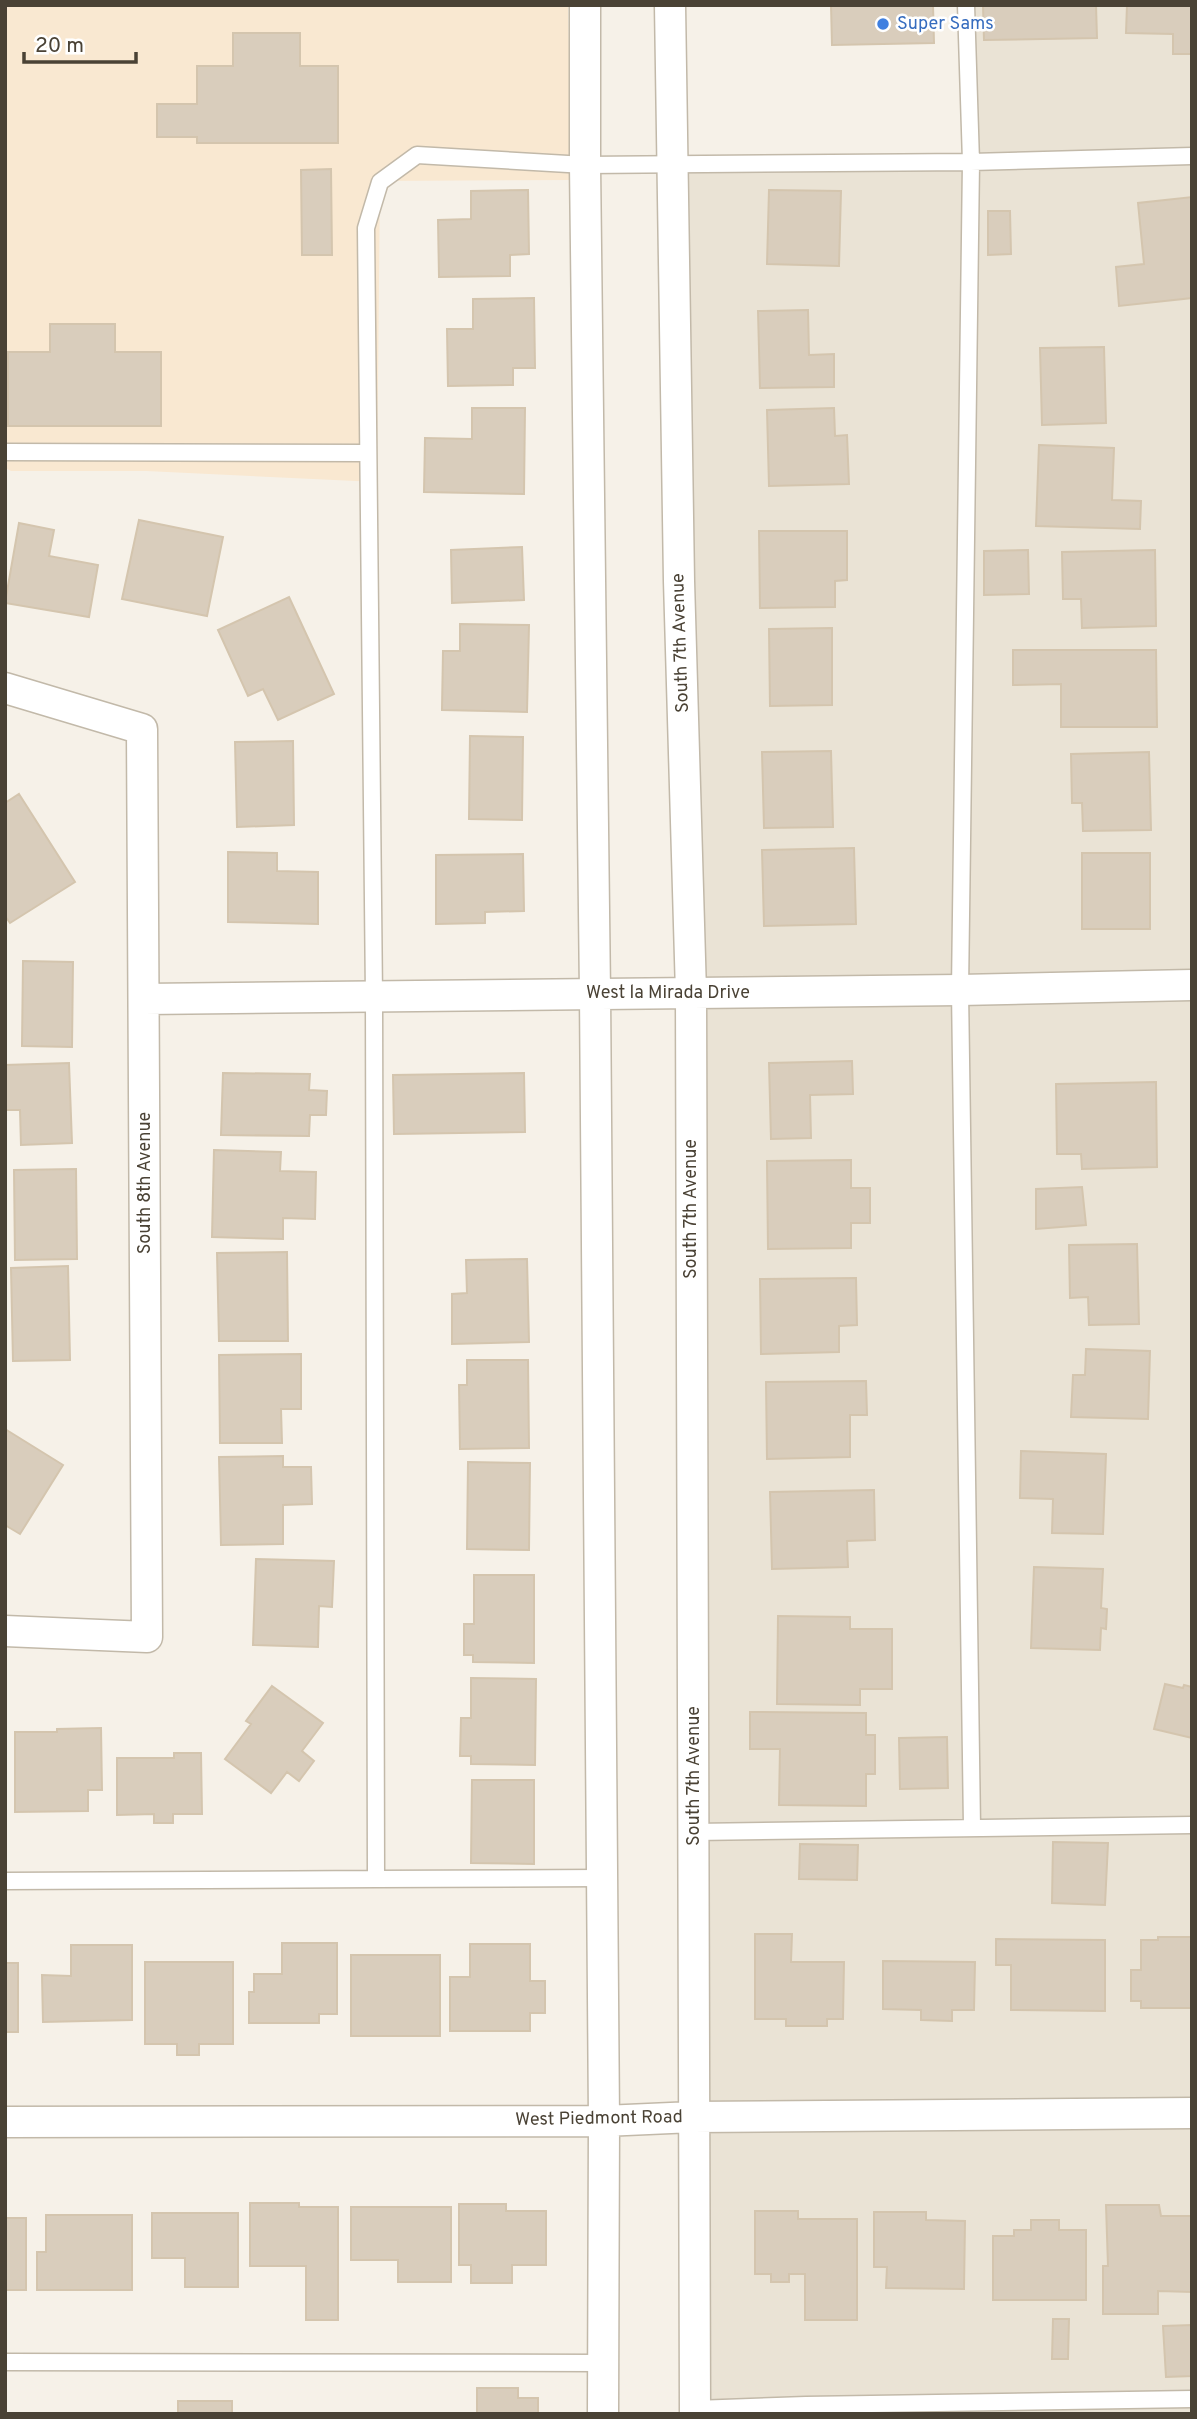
<svg xmlns="http://www.w3.org/2000/svg" width="1197" height="2419" font-family="Overpass,sans-serif">
<rect width="100%" height="100%" fill="#f6f1e8"/>
<path fill="#eae3d5" d="M966,5h226v2409h-497l-22,-2249 297,-3z"/>
<path fill="#f9e8d1" d="M5,5h563l4,175 -192,1 -3,301 -231,-11h-135l-6,-3z"/>
<path fill="#d9cdbc" stroke="#d4c5ae" stroke-width="2" d="M831,5h102l1,38 -102,2z
M983,5h113l1,33 -113,2z
M1127,5h65v49h-19v-20l-47,-1z
M233,33h67v33h38v77h-141v-6h-40v-33h40v-38h36z
M331,169l1,86h-30l-1,-85z
M528,190l1,64 -19,1v21l-71,1 -1,-57 33,-1v-28z
M769,190l72,1 -2,75 -72,-2z
M1192,197v101l-73,8 -3,-39 28,-3 -6,-61z
M988,211h22l1,43 -23,1z
M534,298l1,70h-22v17l-65,1 -1,-57h26v-30z
M808,310l1,45 25,-1v33l-74,1 -2,-77z
M50,324h65v28h46v74h-153v-74h42z
M1104,347l2,76 -64,2 -2,-77z
M472,408h53l-1,86 -100,-2 1,-54 47,1z
M834,408l1,28 12,-1 2,49 -80,2 -2,-76z
M1039,445l75,3 -2,52 29,1 -1,28 -104,-3z
M139,520l84,17 -16,79 -85,-17z
M19,523l35,7 -5,26 49,9 -9,52 -84,-14z
M759,531h88v49l-12,1v26l-75,1z
M522,547l2,53 -72,3 -1,-53z
M1028,550l1,44 -45,1v-44z
M1155,550l1,76 -74,2 -1,-29h-18l-1,-47z
M289,597l45,97 -56,26 -15,-31 -15,7 -30,-66z
M460,624l69,1 -2,87 -85,-2 1,-59h17z
M832,628v77l-62,1 -1,-77z
M1013,650h143l1,77h-96v-43l-48,1z
M470,736l53,1 -1,83 -53,-1z
M293,741l1,84 -57,2 -2,-85z
M831,751l2,76 -69,1 -2,-76z
M1149,752l2,78 -68,1 -1,-28h-10l-1,-49z
M19,794l56,88 -65,41 -5,-7v-113z
M854,848l2,76 -92,2 -2,-76z
M228,852l49,1v18l41,1v52l-90,-2z
M1082,853h68v76h-68z
M523,854l1,57 -39,1v11l-49,1v-69z
M23,961l50,1 -1,85 -50,-1z
M852,1061l1,33 -43,1 1,43 -40,1 -2,-76z
M69,1063l3,80 -51,2 -1,-35h-14l-1,-45z
M223,1073l87,1 -1,16 18,1 -1,24h-16l-1,21 -88,-1z
M524,1073l1,59 -131,2 -1,-59z
M1156,1082l1,85 -75,2 -1,-15h-24l-1,-70z
M214,1150l67,2 -1,19 36,1 -1,47 -32,-1v21l-71,-2z
M851,1160v28h19v35h-19v25l-83,1 -1,-88z
M76,1169l1,90 -62,1 -1,-90z
M1082,1187l4,38 -50,4v-40z
M1137,1244l2,80 -50,1 -1,-28 -18,1 -1,-53z
M287,1252l1,89h-69l-2,-88z
M527,1259l2,83 -77,2v-50l15,-1 -1,-33z
M68,1266l2,94 -57,1 -2,-93z
M856,1278l1,47 -18,1v26l-78,2 -1,-75z
M1086,1349l64,2 -2,68 -77,-2 2,-42h12z
M301,1354v55h-20l1,34h-62l-1,-88z
M467,1360h61l1,88 -69,1 -1,-64h8z
M866,1381l1,34h-17v42l-83,2 -1,-77z
M5,1429l58,36 -43,69 -15,-9z
M1021,1451l85,3 -3,80 -51,-1 1,-34 -33,-1z
M283,1456v11h28l1,37 -29,1v39l-62,1 -2,-88z
M468,1462l62,1 -1,87 -62,-1z
M874,1490l1,50 -28,1 1,26 -76,2 -2,-77z
M256,1559l78,2 -2,46 -13,-1 -1,41 -65,-2z
M1034,1567l69,2 -2,39 6,1 -1,20 -5,-1 -1,22 -69,-2z
M474,1575h60v88l-61,-1v-7h-9v-31h10z
M778,1616l72,1v12h42v60h-32v16l-83,-1z
M471,1678l65,1 -1,86 -64,-1v-8h-11l1,-38h10z
M1165,1684l18,4 1,-3 8,2v51l-38,-9z
M272,1686l51,37 -21,28 12,10 -15,20 -12,-9 -16,21 -46,-34 26,-35 -5,-3z
M750,1712l116,1v22h9v39h-9v32l-87,-1 1,-56h-30z
M101,1728l1,62h-14v21l-73,1v-80h42v-3z
M947,1737l1,51 -48,1 -1,-51z
M174,1753h27l1,61h-29v9h-19v-9l-37,1v-57h57z
M472,1780h62v84l-63,-1z
M1053,1842l55,1 -3,62 -53,-2z
M800,1844l58,1 -1,35 -58,-1z
M755,1934h37l-1,28h53l-1,57h-16v7h-41v-7h-31z
M1158,1937h34v71h-51v-7h-10v-31h10v-30h17z
M996,1939l109,1v71l-94,-1v-45h-15z
M282,1943h55v71h-18v9h-70v-31h5v-18h28z
M470,1944h60v37h15v32h-15v18h-80v-54h20z
M71,1945h61v75l-89,2 -1,-47 29,1z
M351,1955h89v81h-89z
M883,1961l92,1 -1,48h-22v11l-31,-1v-10l-38,-1z
M145,1962h88v82h-34v11h-22v-11h-32z
M5,1963h13v69h-13z
M250,2203h49v4h39v113h-32v-54h-56z
M459,2204h47v7h40v54h-34v18h-41v-18h-12z
M1106,2205h53l2,11h31v76l-34,-1v23h-55v-48h5z
M351,2207h100v75h-53v-22h-47z
M755,2211h43v8h59v101h-52v-46h-16v8h-18v-8h-16z
M874,2212h52v8l39,1 -1,68 -78,-1 1,-21h-13z
M152,2213h86v74h-53v-29h-33z
M46,2215h86v75h-95v-38h9z
M5,2218h21v72h-21z
M1031,2220h28v10h27v70h-93v-64h21v-6h17z
M1053,2319h16l-1,40h-16z
M1192,2325v51l-26,1 -3,-51z
M477,2388h41v10h20v16h-61z
M178,2401h54v13h-54z"/>
<g fill="none" stroke-linecap="round" stroke-linejoin="round">
<defs>
<path id="lane" d="M966,5l5,157 -11,828 12,837
M5,452l363,1
M694,1832l498,-7
M376,1879l226,-1
M5,1881l371,-2 -2,-882 -8,-769 14,-46 37,-27 168,10 386,-3 221,-6
M5,2362l598,1
M695,2409l111,-4 386,-6"/>
<path id="street" d="M585,5v160l10,828 9,1128 -1,293
M670,5l9,576 12,412 4,1421
M5,688l137,41 5,908 -142,-6
M145,999l815,-9 232,-5
M5,2122l599,-1 89,-4 499,-4"/>
</defs>
<use href="#lane" stroke="#c2b9a9" stroke-width="19"/>
<use href="#street" stroke="#c2b9a9" stroke-width="33"/>
<use href="#lane" stroke="#fff" stroke-width="16"/>
<use href="#street" stroke="#fff" stroke-width="30"/>
</g>
<circle fill="#3f7fe0" stroke="#fff" stroke-width="2.5" cx="883" cy="24" r="7"/>
<g text-anchor="middle" dominant-baseline="central" stroke-width="5" stroke-linejoin="round" paint-order="stroke">
<g font-size="18" fill="#366cbe" stroke="#fff" text-anchor="start">
<text x="897" y="24">Super Sams</text>
</g>
<g font-size="18" fill="#4a4235" stroke="#fff">
<text transform="translate(681 643) rotate(-92)">South 7th Avenue</text>
<text x="668" y="993">West la Mirada Drive</text>
<text transform="translate(145 1183) rotate(-90)">South 8th Avenue</text>
<text transform="translate(691 1209) rotate(-90)">South 7th Avenue</text>
<text transform="translate(694 1776) rotate(-90)">South 7th Avenue</text>
<text transform="translate(599 2119) rotate(-1)">West Piedmont Road</text>
</g>
</g>
<rect width="1197" height="2419" fill="none" stroke="#4a4235" stroke-width="14"/>
<path d="M24 52v10h112v-10" fill="none" stroke="#4a4235" stroke-width="3.5"/>
<text x="35" y="52" font-size="21" fill="#4a4235" stroke="#ffffff" stroke-width="5" paint-order="stroke">20 m</text>
</svg>
